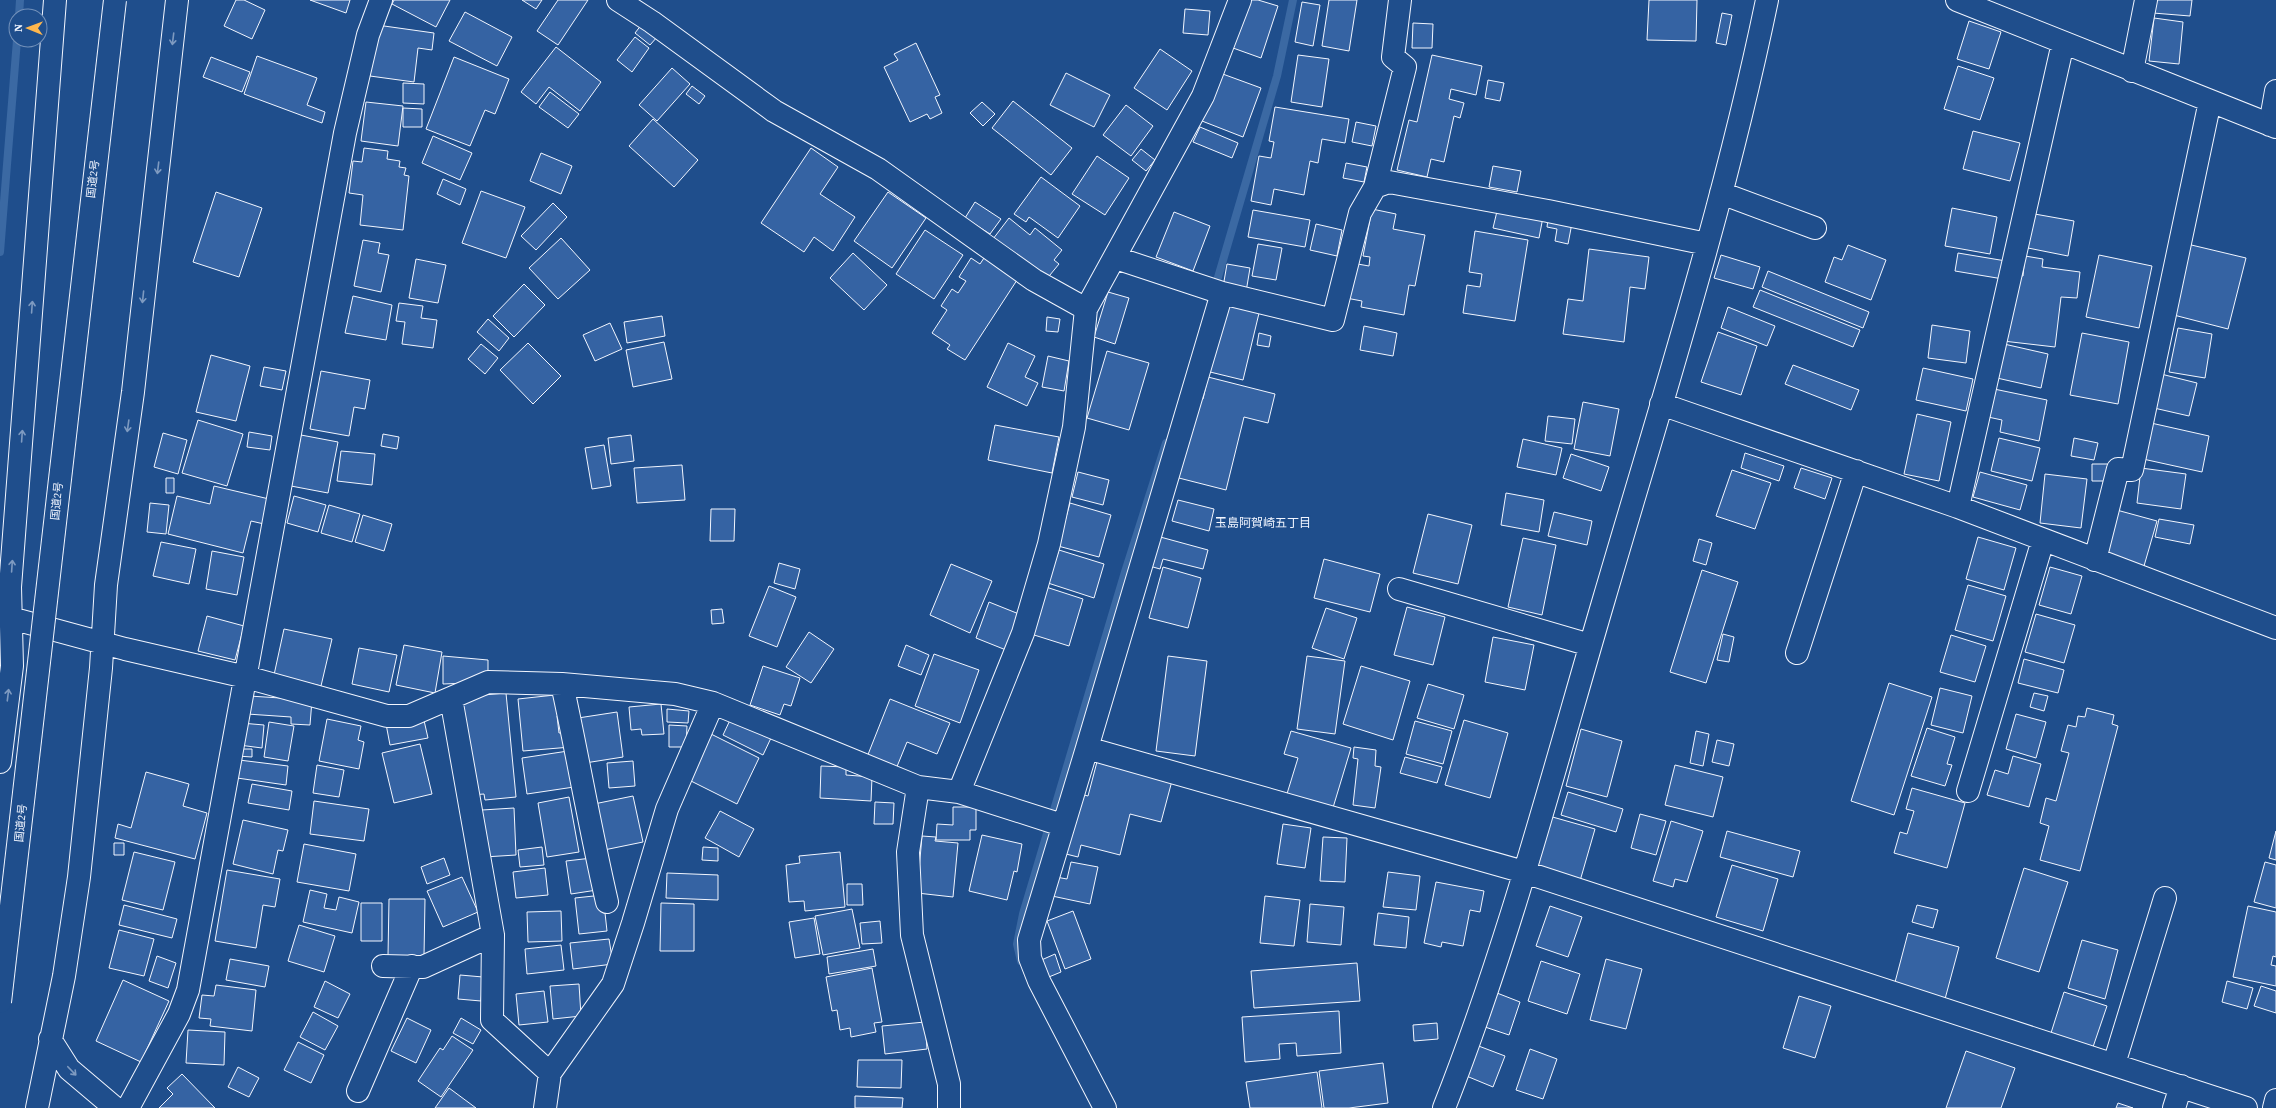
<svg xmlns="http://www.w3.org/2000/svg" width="2276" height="1108" font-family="'Source Serif 4','Noto Sans JP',serif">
<rect width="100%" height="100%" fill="#1f4e8c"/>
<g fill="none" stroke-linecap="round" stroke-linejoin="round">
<path stroke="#3b69a3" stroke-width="8" d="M19,16l1,-16
M0,252l17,-212
M1214,291l63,-215 16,-76
M1021,961l-4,-17 6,-30 102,-342 41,-129"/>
</g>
<path fill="#3563a3" stroke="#f2f6ff" d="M236,0h8l21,10 -13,29 -28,-13z
M310,0h40l-4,13z
M394,0h56l-14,27 -44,-23z
M522,0h20l-6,9z
M558,0h30l-30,45 -21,-14z
M1249,0h9l20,6 -17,52 -28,-10z
M1329,0h28l-8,51 -27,-5z
M1649,0h48l-1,41 -49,-1z
M2154,0h38l-2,16 -37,-3z
M1302,2l18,3 -7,41 -18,-4z
M1185,9l25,2 -2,24 -25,-2z
M465,12l47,25 -15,29 -48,-25z
M1722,13l10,2 -6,30 -10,-2z
M2154,18l29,4 -4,42 -30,-3z
M1969,21l32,11 -12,37 -32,-10z
M1413,23l20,1 -1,24h-20z
M642,24l16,12 -8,9 -15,-12z
M377,25l57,8 -2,17 -14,-2 -4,34 -44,-6z
M635,37l14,11 -17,24 -15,-12z
M916,43l24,52 -5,2 7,16 -12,6 -3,-5 -17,8 -26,-55 14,-7 -4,-6z
M556,47l45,35 -21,29 -31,-24 -13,17 -15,-12z
M1160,49l32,22 -25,39 -33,-22z
M1298,55l31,4 -7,48 -31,-5z
M1432,55l50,11 -6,29 -25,-6 -2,10 15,4 -4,15 -6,-2 -10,46 -13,-3 -4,18 -30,-7 12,-50 8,2z
M257,56l60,22 -10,27 18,7 -3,11 -78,-29z
M211,57l39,15 -8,20 -39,-15z
M454,57l55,22 -14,35 -10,-4 -15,36 -44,-17z
M1958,66l36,12 -14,42 -36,-11z
M672,68l18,16 -33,37 -18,-16z
M1066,73l44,22 -16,32 -44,-22z
M1220,73l41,15 -18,49 -41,-16z
M1488,80l16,3 -4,18 -15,-3z
M403,83l21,1v20l-21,-1z
M692,86l13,10 -6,8 -13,-10z
M550,92l29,22 -11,14 -29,-21z
M1013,101l59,47 -21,27 -59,-47z
M366,102l37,4 -5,40 -37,-5z
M982,102l13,12 -12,12 -13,-13z
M1126,105l27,21 -22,30 -28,-21z
M1275,107l74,12 -4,24 -23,-4 -4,24 -8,-2 -6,34 -30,-6 -3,16 -20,-4 8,-45 12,2 3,-16 -5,-1z
M403,108l19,1v18h-19z
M653,119l45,41 -24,27 -45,-41z
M1356,122l20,4 -4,20 -20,-4z
M1200,127l38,16 -6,15 -39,-16z
M1973,131l47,12 -10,38 -47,-12z
M433,136l39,17 -12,27 -38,-17z
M364,148l24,3 -1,8 13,2 -1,6 7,1 -2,7 5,1 -6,54 -43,-5 3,-30 -14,-2 4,-32 9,1z
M811,148l27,19 -18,27 35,23 -22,34 -19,-14 -10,15 -43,-29z
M1141,149l14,11 -9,11 -14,-11z
M541,153l31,13 -11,28 -31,-13z
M1097,156l32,22 -24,37 -33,-21z
M1346,163l21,4 -3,15 -21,-4z
M1493,166l28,5 -4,21 -28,-5z
M1041,177l39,29 -22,32 -29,-21 -3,5 -12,-8z
M443,179l23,10 -6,16 -23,-11z
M481,191l44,16 -19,51 -44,-15z
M216,192l46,16 -23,69 -46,-15z
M888,192l38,26 -34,50 -38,-27z
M975,202l26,17 -11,15 -25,-16z
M553,203l14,14 -31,33 -15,-14z
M1498,207l45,10 -4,21 -46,-10z
M1952,208l45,9 -7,37 -45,-8z
M1372,209l24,5 -3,15 32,6 -10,51 -6,-1 -5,30 -43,-8 1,-6 -16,-3 6,-35 17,3 1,-9 -7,-1z
M1253,210l57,10 -5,27 -57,-10z
M1174,212l36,14 -17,45 -37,-14z
M2029,213l45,8 -6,35 -45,-9z
M1009,218l21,17 5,-7 27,22 -8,10 5,4 -14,17 -52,-42z
M1548,219l24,4 -4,21 -13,-3 2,-12 -10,-2z
M1316,224l26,6 -5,26 -27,-6z
M925,230l38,25 -29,44 -38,-25z
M1475,231l53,9 -13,81 -52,-8 4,-28 13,2 2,-13 -13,-2z
M561,238l29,32 -32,29 -29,-31z
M363,240l17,3 -2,10 11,2 -8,37 -27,-6z
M2183,243l63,15 -18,71 -62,-16z
M1258,244l24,4 -6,32 -24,-4z
M1848,245l38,15 -15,40 -46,-18 9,-25 8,3z
M1589,249l60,8 -4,32 -15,-2 -6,55 -61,-8 5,-35 15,2z
M853,253l34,32 -23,25 -34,-32z
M1958,253l48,8 -3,18 -48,-8z
M986,255l33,22 -54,83 -18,-11 3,-4 -18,-12 15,-23 -6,-4 11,-17 6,4 8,-12 -7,-4 12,-19 9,6z
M1721,255l39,12 -7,22 -39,-11z
M2099,255l53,11 -13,62 -53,-11z
M2025,256l18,3 -1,8 38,5 -3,26 -16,-1 -6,50 -52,-6 13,-66 7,1z
M416,259l30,6 -8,38 -29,-5z
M1227,264l23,4 -4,24 -23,-5z
M1768,271l101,41 -6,16 -101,-41z
M524,284l21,21 -31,32 -21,-21z
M1760,290l100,40 -7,17 -100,-40z
M1108,292l21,6 -14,46 -21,-7z
M353,296l39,9 -6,35 -41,-7z
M1224,300l36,9 -17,71 -37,-9z
M399,303l24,3 -2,12 16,2 -4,28 -31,-4 3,-22 -9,-1z
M1728,307l47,19 -8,20 -46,-18z
M662,316l3,20 -38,7 -3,-21z
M1047,317l13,2 -2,13 -12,-1z
M488,319l21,19 -10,13 -22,-19z
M610,323l12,26 -27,12 -12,-26z
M1932,325l38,6 -4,32 -38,-5z
M1364,326l33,7 -4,23 -33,-6z
M2178,328l34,6 -7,44 -36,-6z
M1718,332l39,14 -16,49 -40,-13z
M1259,333l12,3 -2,11 -12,-2z
M2082,333l47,9 -11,62 -48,-9z
M664,342l8,37 -39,8 -7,-37z
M528,343l33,33 -28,28 -33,-34z
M1008,343l27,13 -10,21 13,6 -11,23 -40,-19z
M481,344l17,14 -13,16 -17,-15z
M2004,344l44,10 -7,34 -44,-10z
M1107,351l42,12 -20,67 -42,-12z
M211,355l39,11 -14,55 -40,-9z
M1048,356l21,5 -5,30 -22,-4z
M1793,365l66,25 -8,20 -66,-26z
M264,367l22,4 -4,19 -22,-4z
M1923,368l50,11 -7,32 -50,-11z
M321,371l49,9 -5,29 -11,-2 -5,29 -39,-7z
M2161,374l36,9 -8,33 -35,-8z
M1208,377l67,17 -7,29 -24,-6 -18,73 -51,-13 20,-80 8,2z
M1994,389l53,11 -8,41 -39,-9 2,-12 -14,-3z
M1583,402l36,7 -9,47 -36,-7z
M1917,414l34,8 -12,59 -35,-7z
M1548,416l27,3 -3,25 -27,-3z
M198,420l45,14 -16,52 -45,-13z
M2151,423l58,13 -7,36 -59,-13z
M995,425l64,12 -7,36 -64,-13z
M249,432l23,4 -2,14 -23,-3z
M163,433l24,7 -9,34 -24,-7z
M383,434l16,3 -2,12 -16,-3z
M301,435l37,7 -10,51 -37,-7z
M631,435l3,26 -23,3 -3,-26z
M1999,438l41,10 -8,33 -41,-10z
M2074,438l24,5 -4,17 -23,-4z
M1523,439l39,9 -6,27 -39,-8z
M604,445l7,41 -19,3 -7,-41z
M341,451l34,3 -3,31 -35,-4z
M1745,453l39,13 -5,15 -38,-13z
M1571,454l38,13 -8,24 -38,-13z
M2092,464h16l-1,17h-15z
M682,465l3,35 -48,3 -3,-35z
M1801,468l31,10 -7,21 -31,-11z
M2141,468l45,6 -5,35 -44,-6z
M1732,470l39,13 -16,46 -39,-13z
M1078,472l31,8 -6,25 -31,-8z
M1980,472l47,13 -7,25 -47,-13z
M2045,474l42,5 -6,49 -41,-5z
M166,478h8v15h-8z
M214,486l55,13 -5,25 -13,-3 -8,32 -75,-19 9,-38 33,8z
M1506,493l38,7 -5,32 -38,-7z
M294,496l32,9 -8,27 -31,-9z
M1178,500l36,9 -5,22 -37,-10z
M150,503l19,2 -3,29 -19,-2z
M1070,503l41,12 -12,42 -41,-11z
M329,505l31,9 -8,28 -31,-9z
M711,509h24l-1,32h-24z
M2113,509l44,12 -13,45 -44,-12z
M1554,512l38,9 -5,24 -39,-9z
M1428,514l44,11 -14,59 -45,-11z
M363,515l29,9 -8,27 -29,-9z
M2159,519l35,6 -4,19 -35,-7z
M1153,535l55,15 -5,19 -40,-10 -3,10 -14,-4z
M1978,537l38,11 -12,42 -38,-11z
M1523,538l33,7 -14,70 -34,-8z
M1699,539l13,4 -6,22 -13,-4z
M161,542l35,7 -7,35 -36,-8z
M1059,550l45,14 -10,34 -46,-15z
M212,551l32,6 -7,38 -31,-6z
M1324,559l56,15 -10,38 -56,-14z
M779,563l21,6 -5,20 -21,-6z
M951,564l41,17 -22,52 -40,-18z
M1163,567l38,11 -13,50 -39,-10z
M2050,567l32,9 -11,38 -32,-9z
M1702,570l36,12 -32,101 -36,-11z
M1968,585l38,11 -13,45 -38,-11z
M769,586l27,11 -19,50 -28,-11z
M1046,587l37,12 -14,47 -38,-12z
M989,602l30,12 -13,36 -30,-12z
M1407,607l38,10 -12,48 -39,-10z
M1326,608l31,10 -13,41 -32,-11z
M722,609l2,14 -12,1 -1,-14z
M2036,614l39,11 -11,38 -39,-11z
M207,616l37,10 -9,34 -37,-9z
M284,629l48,10 -11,47 -47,-11z
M809,632l25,17 -23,34 -25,-16z
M1723,634l11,3 -5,25 -12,-2z
M1951,635l35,11 -11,36 -35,-10z
M1493,637l41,8 -9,45 -40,-8z
M404,645l38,7 -7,41 -39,-8z
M906,645l23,10 -8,20 -23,-9z
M359,648l38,7 -8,37 -37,-8z
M934,654l45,16 -19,53 -45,-17z
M443,656l45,4v15l-20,8 -25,1z
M1168,656l39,5 -12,95 -39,-5z
M1307,656l38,5 -10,73 -38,-5z
M2024,659l40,11 -6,23 -40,-10z
M763,666l37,12 -9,28 -7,-2 -4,11 -30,-10z
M1361,666l49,15 -17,59 -50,-16z
M1889,683l43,14 -38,118 -43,-14z
M1428,684l36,11 -10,34 -37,-11z
M1940,688l32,8 -9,37 -32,-8z
M506,693l10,104 -31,3 -1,-6 -14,1 -9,-98z
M2034,693l14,3 -4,15 -14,-4z
M564,694l1,21 -8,1 2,17 11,-1 1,15 -48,4 -5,-52z
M249,696l63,4 -2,25 -19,-1v-7l-44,-3z
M890,699l60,24 -13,31 -30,-12 -11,27 -29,-12z
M661,704l3,30 -22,1 -1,-6 -10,1 -2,-23z
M2087,708l27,7 -2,9 6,2 -38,145 -40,-11 9,-34 -9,-3 6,-25 10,3 13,-48 -8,-2 7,-26 8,2 2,-11 7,1z
M667,709l22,2 -1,12 -21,-1z
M617,712l6,45 -38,6 -7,-45z
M2016,714l30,8 -10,36 -30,-9z
M423,716l5,22 -38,7 -4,-21z
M731,718l40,20 -8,17 -40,-20z
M327,719l34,7 -3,14 6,2 -5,27 -40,-8z
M1464,720l44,13 -18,65 -45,-13z
M1415,721l37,10 -9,33 -37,-10z
M269,722l25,4 -6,35 -24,-4z
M241,723l23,2 -2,23 -23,-3z
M669,725l18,1 -1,21h-17z
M1927,728l28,9 -8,27 5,1 -7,21 -34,-10z
M1581,729l41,12 -15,56 -41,-11z
M1291,731l60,17 -19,63 -46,-14 12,-39 -14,-4z
M1696,731l13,3 -6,32 -13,-3z
M711,734l48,24 -22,46 -48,-24z
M1717,740l17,4 -5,22 -17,-4z
M420,744l12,50 -38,9 -12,-50z
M1354,747l22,3 -1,16 6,1 -6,41 -22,-3 5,-46 -5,-1z
M237,749h15v8l-15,-1z
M568,751l6,36 -47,7 -5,-36z
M2013,756l28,8 -12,43 -42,-12 8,-25 13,4z
M1405,757l37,10 -5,16 -37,-10z
M1098,758l75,19 -12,45 -31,-8 -10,41 -39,-10 -3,12 -16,-4 15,-60 11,3z
M239,760l49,6 -2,19 -49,-7z
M633,761l2,25 -26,2 -2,-25z
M317,765l27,5 -5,27 -26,-4z
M1675,765l48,12 -10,40 -48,-12z
M821,766l25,1v8l26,2 -1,24 -51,-3z
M146,772l43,12 -6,22 24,7 -12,46 -80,-21 3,-14 13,4z
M252,784l40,7 -3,19 -41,-7z
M1912,788l53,15 -18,65 -53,-15 6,-21 7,2 7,-23 -8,-2z
M1568,792l55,17 -7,23 -55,-17z
M633,796l10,46 -39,8 -10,-46z
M569,797l10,55 -32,5 -9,-54z
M314,801l55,8 -5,32 -54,-7z
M875,802l19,1 -1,21h-19z
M953,807h23v23h-6v10h-34l1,-16 16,1z
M514,808l2,47 -32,2 -2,-47z
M720,811l34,18 -15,28 -34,-19z
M1640,814l26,7 -10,34 -25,-7z
M1549,816l46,13 -15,52 -45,-13z
M243,820l45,10 -5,21 -5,-1 -5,24 -40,-10z
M1671,821l32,10 -16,51 -12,-3 -2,8 -20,-6z
M1283,824l28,4 -6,40 -28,-4z
M1727,831l73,20 -7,26 -73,-20z
M2276,831v29l-7,-2z
M982,835l40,9 -5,28 -3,-1 -7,29 -38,-9z
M922,836l14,1 -1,4 23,2 -5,54 -36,-4z
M1323,837l24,1 -2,44 -25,-1z
M114,843h10v12h-10z
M304,844l52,10 -7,37 -52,-9z
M542,847l2,18 -24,2 -2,-17z
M703,847l15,1v13l-16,-1z
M134,852l41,10 -12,48 -41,-10z
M840,852l5,55 -40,4 -1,-10 -15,1 -3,-37 14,-2 -1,-7z
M444,858l6,17 -23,9 -6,-17z
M592,858l5,32 -26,4 -5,-33z
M1071,862l27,5 -8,37 -38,-8 4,-19 11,2z
M2265,862l11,3v43l-22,-6z
M1732,865l46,14 -15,52 -47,-14z
M545,868l3,27 -32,3 -3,-26z
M2024,868l44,14 -29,90 -43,-14z
M227,870l53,9 -5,28 -12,-2 -7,43 -41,-7z
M1388,872l32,4 -4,34 -33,-3z
M667,873l51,2v25l-52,-2z
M462,877l16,35 -35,15 -16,-36z
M1436,882l48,9 -4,21 -10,-2 -7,36 -21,-4 -1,5 -17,-4z
M847,884h15l1,21h-16z
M310,890l17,4 -3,14 12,2 3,-13 20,5 -7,31 -49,-11z
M603,895l4,36 -28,3 -4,-36z
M1265,896l35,4 -6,46 -34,-3z
M389,899h36l-1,57h-36z
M361,903h21v38h-21z
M661,903l33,1v47h-34z
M1310,904l34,3 -3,38 -34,-3z
M124,905l53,14 -5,19 -53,-13z
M1917,905l21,5 -5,18 -21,-6z
M1550,906l32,11 -14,40 -32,-11z
M2248,906l28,6v45l-3,-1 -2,9 5,1v20l-43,-9z
M852,909l8,39 -37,7 -8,-39z
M561,911l1,30 -34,1 -1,-30z
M1073,911l18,48 -26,10 -18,-48z
M1378,913l31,4 -3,31 -32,-3z
M814,918l6,36 -25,4 -6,-36z
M880,921l2,22 -20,1 -2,-21z
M299,925l36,11 -11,36 -36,-11z
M119,930l35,9 -10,37 -35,-8z
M1908,933l51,14 -14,52 -51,-13z
M609,939l4,25 -40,5 -3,-26z
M2082,940l36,10 -13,49 -37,-11z
M561,945l3,25 -37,4 -2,-25z
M873,949l3,17 -47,8 -2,-17z
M1055,954l6,18 -17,7 -7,-17z
M157,956l19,7 -8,25 -19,-7z
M230,959l39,7 -4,21 -39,-7z
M1606,959l36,10 -16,60 -36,-9z
M1541,961l39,13 -13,40 -39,-13z
M1357,963l3,38 -106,7 -3,-37z
M872,968l10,54 -8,1 2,9 -25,5 -1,-9 -10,2 -3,-20 -5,1 -6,-34z
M460,975l23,2 -2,24 -23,-2z
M123,980l46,21 -28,61 -45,-21z
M325,981l25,13 -12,24 -24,-11z
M2227,981l26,7 -6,21 -25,-7z
M579,984l2,32 -28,3 -3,-33z
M216,985l40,5 -4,41 -42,-5 1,-7 -12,-1 3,-23 12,1z
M2261,986l15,5v22l-22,-7z
M544,991l4,31 -29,3 -3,-31z
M2064,992l43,14 -14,41 -42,-14z
M1497,993l23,9 -11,33 -24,-8z
M1799,996l32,10 -16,52 -32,-10z
M1339,1011l2,42 -44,3 -1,-13 -17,1 1,15 -35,3 -3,-45z
M313,1012l25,14 -13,24 -25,-13z
M407,1018l24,12 -15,33 -25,-12z
M461,1018l20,12 -8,14 -20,-11z
M925,1022l2,27 -42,5 -3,-28z
M1437,1023l1,16 -24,2 -1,-16z
M188,1030l37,2 -1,33 -38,-2z
M452,1036l21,14 -32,47 -23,-16 22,-33 3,2z
M298,1042l26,13 -13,28 -27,-13z
M1476,1045l29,11 -12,31 -29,-12z
M1530,1049l27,10 -14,40 -27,-9z
M1966,1051l49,17 -14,40h-55z
M858,1060h44l-1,28 -44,-1z
M1383,1063l5,40 -39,5h-25l-5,-37z
M238,1067l21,11 -10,19 -21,-10z
M1317,1072l5,36h-72l-4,-26z
M182,1074l33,34h-56l14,-14 -6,-6z
M449,1088l27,20h-41z
M855,1096l48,2 -1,10h-47z
M2118,1103l15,5h-17z"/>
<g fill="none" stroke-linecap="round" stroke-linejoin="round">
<defs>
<path id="minor" d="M618,0l34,22 122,89 104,58 156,111 52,29
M1957,0l319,127
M2132,71l14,-71
M2270,125l6,-34
M1375,187l30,-120 -12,-10 7,-57
M1721,193l94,35
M1116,258l106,35 111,27 27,-107 15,-26 14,-5 159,29 159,33
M1661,404l297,103 318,121
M1958,507l105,-464
M2095,560l23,-91 14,1 78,-369
M1399,589l191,56
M0,615l125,34 121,28 141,39h22l79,-34 74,2 113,10 38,9 205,84 41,5 103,33
M1797,653l59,-182
M562,684c16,73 28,145 45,218
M1087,748l135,-455
M0,762l12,-96 -2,-79 45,-587
M918,787l-10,65 4,83 37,149v24
M1968,791l75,-251
M959,792l64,-159 26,-89 25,-117 12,-118 117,-213 37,-96
M493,935l-1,85 58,53
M383,966l40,1 70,-32 -42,-237
M50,1039l19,30 46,39
M2114,1064l51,-166
M358,1091l54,-125
M37,1108l27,-132 15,-99 22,-209 5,-83 27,-193 44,-392
M128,1108l51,-94 9,-24 157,-857 23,-98 13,-35
M545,1108l5,-35 63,-89 20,-61 34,-114 46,-106
M1105,1108l-66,-127 -9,-23 -1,-18 58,-192 437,124 722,236
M1444,1108c65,-165 110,-339 160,-509 58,-198 121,-396 163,-599
M2174,1108l7,-22
M2274,1108l2,-8"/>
</defs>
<use href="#minor" stroke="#f2f6ff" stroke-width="24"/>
<use href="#minor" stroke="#1f4e8c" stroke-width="22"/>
<defs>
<path id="trunk-bridge" d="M0,1002l115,-1002"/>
</defs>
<use href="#trunk-bridge" stroke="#f2f6ff" stroke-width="24" stroke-linecap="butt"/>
<use href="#trunk-bridge" stroke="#1f4e8c" stroke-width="22"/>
</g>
<defs><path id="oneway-shaft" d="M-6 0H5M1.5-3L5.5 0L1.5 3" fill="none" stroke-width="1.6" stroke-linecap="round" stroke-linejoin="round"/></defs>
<g stroke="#7e9ac0">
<use href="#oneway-shaft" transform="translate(173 39) rotate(97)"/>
<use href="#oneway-shaft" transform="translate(158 168) rotate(97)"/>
<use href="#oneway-shaft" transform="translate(143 297) rotate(96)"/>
<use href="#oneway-shaft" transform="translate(32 307) rotate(-86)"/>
<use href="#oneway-shaft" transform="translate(128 426) rotate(98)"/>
<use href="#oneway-shaft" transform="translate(22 436) rotate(-86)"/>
<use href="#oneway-shaft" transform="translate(12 566) rotate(-86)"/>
<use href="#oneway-shaft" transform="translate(8 695) rotate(-83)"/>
<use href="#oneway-shaft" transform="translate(72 1071) rotate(46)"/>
</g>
<g text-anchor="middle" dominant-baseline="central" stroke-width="3" stroke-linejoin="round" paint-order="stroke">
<g font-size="11" fill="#f2f6ff" stroke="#1f4e8c">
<text transform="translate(93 179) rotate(-83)">国道2号</text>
<text transform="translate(57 501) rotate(-84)">国道2号</text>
<text transform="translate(21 823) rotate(-84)">国道2号</text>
</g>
<g font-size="12" fill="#f2f6ff" stroke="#1f4e8c">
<text x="1263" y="523">玉島阿賀崎五丁目</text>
</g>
</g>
<g transform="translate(28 28) rotate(271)"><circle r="19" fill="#1f4e8c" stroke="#7391ba"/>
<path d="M0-3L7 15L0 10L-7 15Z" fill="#ffb74d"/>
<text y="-6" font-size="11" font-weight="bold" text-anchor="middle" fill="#f2f6ff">N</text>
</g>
</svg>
